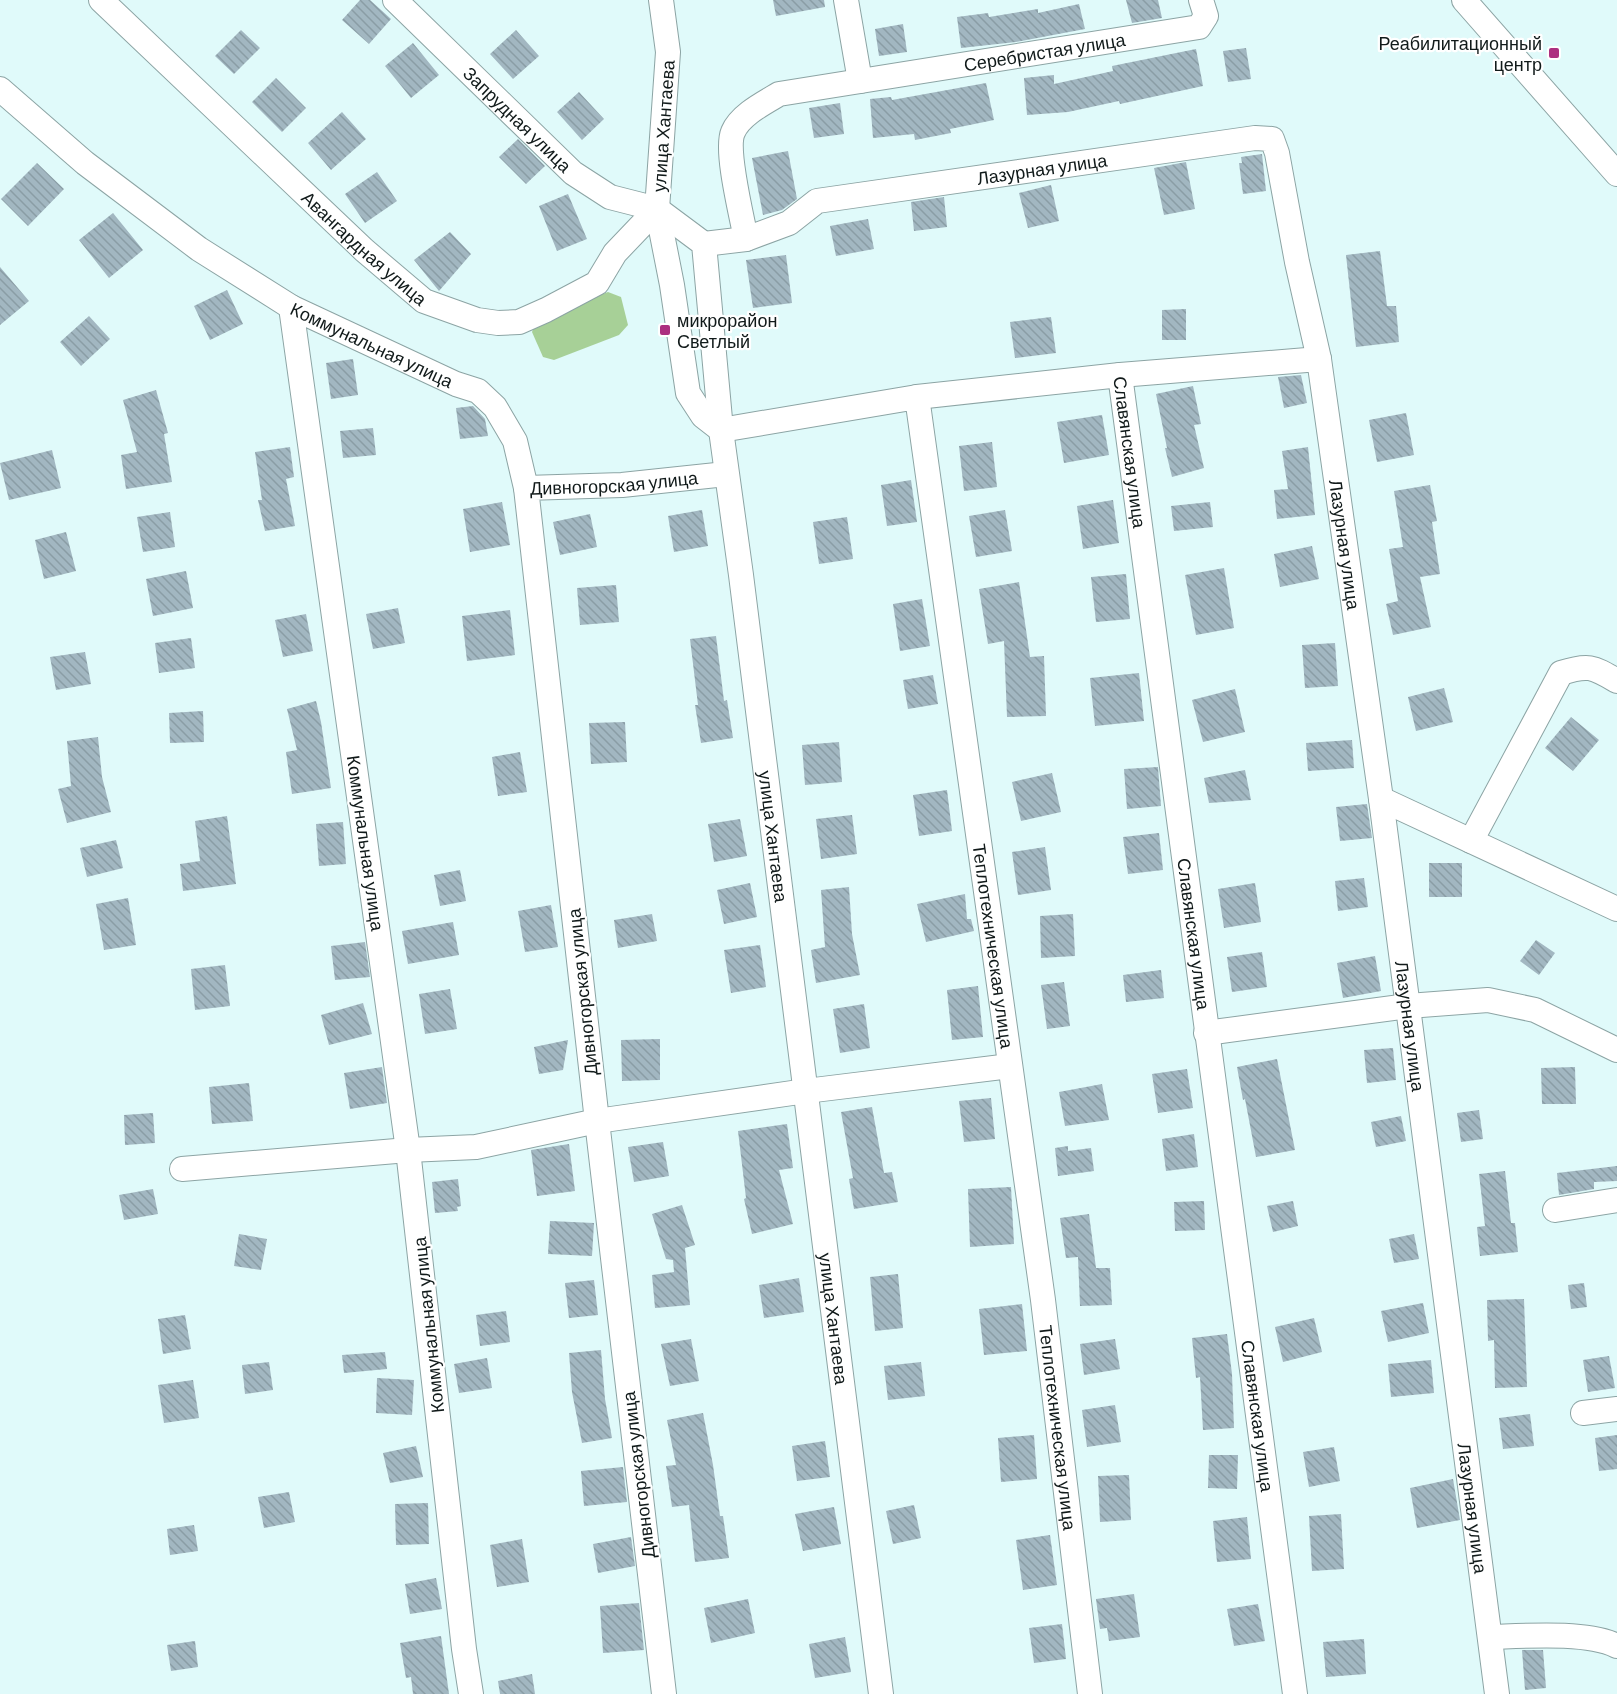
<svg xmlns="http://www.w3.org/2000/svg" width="1617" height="1694" font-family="Barlow,sans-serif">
<defs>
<pattern id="building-back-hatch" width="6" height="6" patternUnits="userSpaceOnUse" patternTransform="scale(1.5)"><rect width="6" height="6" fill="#a2b7c1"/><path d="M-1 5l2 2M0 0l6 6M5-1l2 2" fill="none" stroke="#8a9da5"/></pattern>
</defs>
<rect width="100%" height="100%" fill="#e0fafa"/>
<path fill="#a7d097" d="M608,292l13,5 7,28 -9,10 -65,25 -11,-3 -11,-25 5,-13z"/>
<path fill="url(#building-back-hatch)" d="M360,0h10l21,19 -22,25 -27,-24z
M773,0h51l1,7 -49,9z
M1126,0h32l4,18 -30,5z
M1079,4l6,25 -69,13 -55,6 -4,-31 31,-4 1,4 49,-8v4z
M903,24l4,28 -28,4 -4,-27z
M241,30l19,18 -26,26 -19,-18z
M516,30l23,26 -26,23 -23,-25z
M413,43l26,32 -28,23 -26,-32z
M1246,48l5,31 -23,3 -5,-31z
M1196,49l7,37 -83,18 -1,-3 -51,11 -41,3 -3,-37 30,-3v9l59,-13 -1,-5z
M276,78l30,30 -24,24 -30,-30z
M986,83l8,37 -44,9 1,4 -36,7 -1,-6 -41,4 -3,-39 21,-2 1,3z
M579,92l25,27 -22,21 -25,-28z
M840,103l4,31 -30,4 -5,-30z
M342,112l24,27 -35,31 -23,-27z
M518,139l27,27 -19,18 -27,-27z
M788,151l9,48 -15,11 -19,5 -11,-57z
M1262,154l4,37 -23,3 -4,-31h3l-1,-6z
M1186,162l9,47 -31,6 -10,-47z
M37,163l27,26 -36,37 -27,-27z
M377,172l20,29 -32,22 -20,-29z
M1051,185l8,36 -31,7 -9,-35z
M568,194l19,45 -30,12 -18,-45z
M944,197l3,30 -33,4 -3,-29z
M113,213l30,37 -34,28 -30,-38z
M868,219l6,30 -38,7 -6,-30z
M450,232l21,22 -32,37 -25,-31z
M1380,251l7,55h9l3,36 -43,5 -10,-92z
M786,255l6,48 -39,5 -7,-48z
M0,267l29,34 -29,24z
M227,290l16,34 -33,16 -16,-34z
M1186,309v31h-24v-30z
M89,316l21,23 -29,27 -21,-24z
M1051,317l5,36 -41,5 -5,-36z
M353,359l5,36 -27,4 -5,-36z
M1301,375l6,28 -23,5 -6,-31z
M1193,386l8,38 -7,1 10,43 -32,9 -7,-29h2l-11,-54z
M156,390l12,43 -4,1 8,48 -46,7 -5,-34 16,-3 -14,-52z
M473,406l12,13 3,17 -28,3 -4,-31z
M1406,413l8,42 -37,7 -8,-42z
M1102,415l7,40 -45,8 -7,-41z
M373,428l3,27 -33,3 -3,-27z
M992,442l5,45 -33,4 -5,-45z
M290,447l4,30 -8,2 9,47 -30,5 -7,-31h4l-7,-48z
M1308,447l7,68 -38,4 -3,-29 14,-1 -6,-38z
M52,450l9,38 -52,12 -9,-37z
M911,480l6,42 -30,4 -6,-41z
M1430,485l7,36 -5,1 8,52 -20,3 11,50 -38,8 -7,-31 12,-3 -9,-52 14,-2 -9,-56z
M1113,500l6,43 -36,6 -6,-43z
M502,502l8,43 -40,7 -7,-43z
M1210,502l3,25 -39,4 -3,-25z
M702,510l6,36 -34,6 -6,-36z
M1005,510l7,41 -36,6 -7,-41z
M170,512l5,35 -32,5 -6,-35z
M590,514l7,33 -37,8 -7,-33z
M847,517l6,42 -34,5 -6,-42z
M66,532l10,39 -32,8 -9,-39z
M1312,546l7,33 -39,8 -6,-33z
M1224,568l10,60 -38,7 -11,-60z
M186,571l7,37 -40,8 -7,-37z
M1126,574l4,45 -34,3 -5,-45z
M1019,582l11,75 14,-1 2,60 -39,1 -3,-76 -16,3 -9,-55z
M616,585l3,37 -39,3 -3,-37z
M922,599l8,47 -30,5 -7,-47z
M398,608l7,35 -32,6 -7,-35z
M510,610l5,45 -48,6 -5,-45z
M306,614l7,37 -30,6 -8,-37z
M716,636l8,65 3,-1 6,38 -32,5 -6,-38h3l-8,-66z
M191,638l4,30 -36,5 -4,-30z
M1335,643l3,43 -33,2 -3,-43z
M85,652l6,32 -35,6 -6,-33z
M1139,673l5,48 -49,5 -5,-48z
M933,675l5,29 -30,5 -5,-29z
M1444,688l9,34 -37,9 -8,-34z
M1235,689l10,43 -42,10 -11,-42z
M316,701l5,21 10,66 -39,6 -6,-42 11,-2 -10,-41z
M203,711l1,31 -34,1 -1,-30z
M1571,717l28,23 -26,31 -28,-23z
M625,722l2,40 -36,2 -2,-41z
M98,737l4,40 9,35 -44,11 -9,-34 13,-3 -4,-45z
M1352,740l2,28 -46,3 -2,-28z
M839,742l3,40 -37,3 -3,-40z
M520,752l7,40 -29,4 -6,-39z
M1158,767l3,39 -34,3 -3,-40z
M1245,770l6,30 -42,3 -5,-25z
M1052,773l9,39 -40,9 -9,-39z
M947,790l5,41 -33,5 -6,-41z
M1367,804l5,34 -32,3 -4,-34z
M852,815l5,39 -36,5 -5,-40z
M227,816l9,68 -53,7 -3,-27 20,-3 -5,-40z
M740,819l7,37 -33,6 -6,-38z
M343,822l3,42 -27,2 -3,-42z
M1159,833l4,37 -35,4 -5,-37z
M116,840l7,28 -36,9 -7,-29z
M1045,847l6,43 -33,5 -6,-43z
M1429,863h33v34h-33z
M460,870l6,31 -26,5 -6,-31z
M1364,878l4,29 -30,4 -3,-30z
M750,883l7,34 -33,7 -7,-34z
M1255,883l6,39 -37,6 -6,-39z
M849,887l3,47 8,41 -44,8 -5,-33 14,-3 -4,-57z
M965,894l2,25h4l3,12 -48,11 -9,-38z
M128,898l8,47 -32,5 -8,-46z
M551,905l7,42 -33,5 -7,-41z
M652,914l5,27 -39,7 -4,-28z
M1073,914l2,42 -34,2 -1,-42z
M453,922l6,33 -51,9 -6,-33z
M1536,940l19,13 -16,22 -19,-14z
M365,942l5,35 -35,3 -4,-34z
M760,945l6,42 -35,6 -7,-43z
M1262,952l5,35 -35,5 -5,-35z
M1375,956l6,35 -38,7 -6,-35z
M225,965l5,41 -35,4 -4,-41z
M1161,970l3,28 -38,4 -3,-27z
M1064,982l6,44 -23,3 -6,-44z
M978,986l5,51 -31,3 -5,-50z
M450,989l7,40 -32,5 -6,-40z
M363,1003l9,31 -43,11 -8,-30z
M864,1004l6,44 -30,5 -7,-44z
M660,1039v41l-38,1 -1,-41z
M568,1040l-5,30 -24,4 -5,-27z
M1393,1048l3,32 -29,3 -3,-33z
M1277,1059l18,91 -39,7 -11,-58 -2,1 -6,-33z
M382,1067l5,36 -37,6 -6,-36z
M1575,1067l1,37h-34l-1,-36z
M1187,1069l6,39 -35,5 -6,-39z
M249,1083l4,38 -41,3 -3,-37z
M1102,1084l7,36 -44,6 -6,-34z
M991,1098l4,41 -31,3 -5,-41z
M872,1107l12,66 8,-1 6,30 -44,7 -5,-30 4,-1 -12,-66z
M1479,1110l4,29 -22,3 -4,-29z
M153,1113l2,30 -30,2 -1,-30z
M1401,1116l5,25 -30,6 -5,-25z
M787,1124l6,44 -14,2 14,54 -41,10 -8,-35 2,-1 -8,-67z
M1194,1134l4,33 -32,4 -4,-32z
M663,1142l6,34 -35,6 -6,-35z
M569,1144l6,47 -38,5 -6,-46z
M1068,1146v5l23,-3 3,23 -36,5 -3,-28z
M1617,1166v15l-23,1v7l-35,6 -2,-22z
M1505,1171l6,52h4l3,29 -38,4 -3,-29 8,-1 -6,-52z
M458,1179l3,27 -4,1 1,4 -23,2 -3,-31z
M1011,1187l3,57 -44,3 -2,-58z
M153,1189l5,25 -34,6 -5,-25z
M1204,1201l1,29 -30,1 -1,-29z
M1293,1201l5,25 -25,6 -6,-26z
M682,1205l13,40 -10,3 5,57 -35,3 -3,-33 22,-3 -1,-12 -7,-1 -14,-45z
M1089,1214l7,54h14l2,37 -32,1 -2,-49 -12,1 -6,-40z
M550,1221l44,2 -2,33 -44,-2z
M239,1234l28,5 -6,31 -27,-4z
M1414,1234l5,25 -25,4 -5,-24z
M898,1274l5,54 -28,3 -5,-54z
M799,1278l5,34 -40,6 -5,-33z
M594,1280l4,35 -29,3 -4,-35z
M1584,1283l3,24 -16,2 -3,-24z
M1524,1299l3,88 -32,1 -1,-48 -6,1 -1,-41z
M1423,1303l6,30 -41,9 -7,-31z
M1022,1304l5,47 -43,4 -5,-46z
M506,1311l4,31 -30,4 -4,-31z
M185,1315l6,34 -28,5 -5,-35z
M1314,1318l8,34 -39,10 -8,-35z
M1227,1334l5,40 2,54 -31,2 -3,-53 -4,1 -4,-40z
M691,1339l8,42 -29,5 -9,-42z
M1115,1339l5,30 -36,6 -4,-31z
M601,1350l4,49 7,39 -30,5 -10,-51 -3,-39z
M385,1352l2,17 -43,4 -2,-18z
M1609,1356l6,32 -27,4 -5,-32z
M487,1358l5,30 -33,5 -5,-29z
M1431,1360l3,33 -43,4 -3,-33z
M269,1362l4,28 -28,4 -3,-29z
M921,1362l4,34 -37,4 -4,-34z
M377,1378l37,2 -2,35 -36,-2z
M193,1380l6,38 -35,5 -6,-38z
M1115,1405l6,37 -34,5 -5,-37z
M703,1413l10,52 7,51h3l6,42 -34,4 -6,-57 -17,2 -6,-41 10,-1 -9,-45z
M1530,1414l4,32 -31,3 -4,-31z
M1034,1435l3,44 -36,3 -3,-44z
M1617,1435v34l-18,2 -4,-33z
M825,1441l5,36 -33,4 -5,-35z
M416,1446l7,31 -33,6 -7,-30z
M1334,1447l6,34 -31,6 -6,-35z
M1209,1455h29l-1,34 -29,-1z
M623,1467l4,35 -43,4 -3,-35z
M1129,1475l2,45 -31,2 -2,-46z
M1453,1479l7,41 -43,8 -7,-40z
M289,1492l6,30 -31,6 -6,-31z
M428,1503l1,41 -33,1 -1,-41z
M914,1505l7,33 -28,6 -7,-33z
M834,1507l7,37 -38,7 -8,-37z
M1341,1514l3,55 -32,2 -3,-55z
M1247,1517l4,42 -34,3 -4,-41z
M194,1525l4,26 -28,4 -3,-26z
M1050,1535l7,50 -34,5 -7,-50z
M631,1537l4,29 -37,7 -5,-29z
M522,1539l7,43 -32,5 -7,-42z
M436,1578l6,31 -32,5 -5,-30z
M1134,1594l6,43 -31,4 -2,-13 -7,1 -4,-30z
M748,1599l7,34 -44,10 -7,-35z
M639,1603l5,47 -41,3 -3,-47z
M1258,1604l7,37 -31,5 -7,-37z
M1062,1624l4,35 -32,4 -5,-35z
M441,1636l8,58h-36l-2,-17 -5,1 -6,-35z
M845,1637l6,35 -36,6 -6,-34z
M1364,1639l2,35 -40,3 -3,-35z
M195,1641l3,26 -27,4 -4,-26z
M1522,1650h21l3,38 -21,2z
M532,1674l3,20h-35l-2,-13z"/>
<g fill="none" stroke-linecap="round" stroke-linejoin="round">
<defs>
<g id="minor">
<path id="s1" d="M101,0l263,250 60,51 53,19 21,3 21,-1 27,-12 51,-27 18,-30 42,-44"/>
<path id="s2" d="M395,0l178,173 37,24 47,12 47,35 17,186 20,145 140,1119"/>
<path d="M661,0l7,52 -11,157 15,76 16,108 15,23 18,14"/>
<path d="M846,0l14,81"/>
<path d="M1464,0l153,174"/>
<path d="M0,89l85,74 114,86 92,58"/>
<path id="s3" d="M746,239c-4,-22 -21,-89 -13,-107 7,-17 31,-29 46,-38l420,-67 7,-11 -5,-16"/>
<path id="s4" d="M704,244l42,-5 43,-16 28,-22 438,-63 17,1 5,14 20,109 22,97"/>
<path id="s5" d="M1120,375l199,-16 62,440 116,895"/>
<path id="s6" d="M917,397l203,-22 175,1319"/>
<path id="s7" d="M721,430l196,-33 126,903 47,394"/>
<path d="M1381,799l236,110"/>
<path d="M1471,841l90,-168c28,-9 32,-6 56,8"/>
<path d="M1206,1033l202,-27 80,-6 47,10 82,40"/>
<path d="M182,1169l226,-19 68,-3 121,-26 209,-30 204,-25"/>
<path d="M1555,1210l62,-10"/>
<path d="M1583,1413l34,-4"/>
<path d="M1490,1637c34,-1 97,-6 127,9"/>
<path id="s8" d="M471,1694l-7,-45 -56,-499 -117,-843 165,77 22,7 17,16 20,34 11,47"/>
<path id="s9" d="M664,1694l-67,-573 -71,-633 96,-3 104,-11"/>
</g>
</defs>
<use href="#minor" stroke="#8ca4a4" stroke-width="26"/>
<use href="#minor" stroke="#fff" stroke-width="24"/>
</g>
<g fill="#ac2f80" stroke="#fff" stroke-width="2">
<rect x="1548" y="47" width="12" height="12" rx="3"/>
<rect x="659" y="324" width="12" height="12" rx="3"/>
</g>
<g text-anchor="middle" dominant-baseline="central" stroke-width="4.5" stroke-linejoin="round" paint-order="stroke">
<g font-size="18" fill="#111a1a" stroke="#fff" text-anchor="end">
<text x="1542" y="43">Реабилитационный<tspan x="1542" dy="21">центр</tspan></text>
<text x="677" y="320" text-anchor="start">микрорайон<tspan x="677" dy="21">Светлый</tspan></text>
</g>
<g font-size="18" fill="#111a1a" stroke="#fff">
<text stroke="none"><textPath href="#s3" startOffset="438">Серебристая улица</textPath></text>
<text stroke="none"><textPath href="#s2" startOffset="171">Запрудная улица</textPath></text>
<text transform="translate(663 126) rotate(-86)">улица Хантаева</text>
<text stroke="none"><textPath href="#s4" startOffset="351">Лазурная улица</textPath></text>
<text stroke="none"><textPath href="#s1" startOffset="362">Авангардная улица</textPath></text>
<text stroke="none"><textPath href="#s8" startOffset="1488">Коммунальная улица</textPath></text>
<text stroke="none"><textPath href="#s6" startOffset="282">Славянская улица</textPath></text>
<text stroke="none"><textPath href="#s9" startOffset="1302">Дивногорская улица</textPath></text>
<text stroke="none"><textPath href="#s5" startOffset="387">Лазурная улица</textPath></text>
<text stroke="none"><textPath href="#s2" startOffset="996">улица Хантаева</textPath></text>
<text transform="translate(366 843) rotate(82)">Коммунальная улица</text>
<text stroke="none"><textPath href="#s6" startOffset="768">Славянская улица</textPath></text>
<text stroke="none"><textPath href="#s7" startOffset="753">Теплотехническая улица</textPath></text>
<text transform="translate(582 992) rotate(-96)">Дивногорская улица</text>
<text stroke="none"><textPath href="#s5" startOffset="873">Лазурная улица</textPath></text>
<text stroke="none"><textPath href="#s2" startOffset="1482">улица Хантаева</textPath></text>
<text transform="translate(428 1325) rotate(-96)">Коммунальная улица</text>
<text stroke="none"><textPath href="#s6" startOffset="1254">Славянская улица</textPath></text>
<text stroke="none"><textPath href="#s7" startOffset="1239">Теплотехническая улица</textPath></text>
<text transform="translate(638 1475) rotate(-97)">Дивногорская улица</text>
<text stroke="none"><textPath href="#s5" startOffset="1359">Лазурная улица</textPath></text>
</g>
</g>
</svg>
